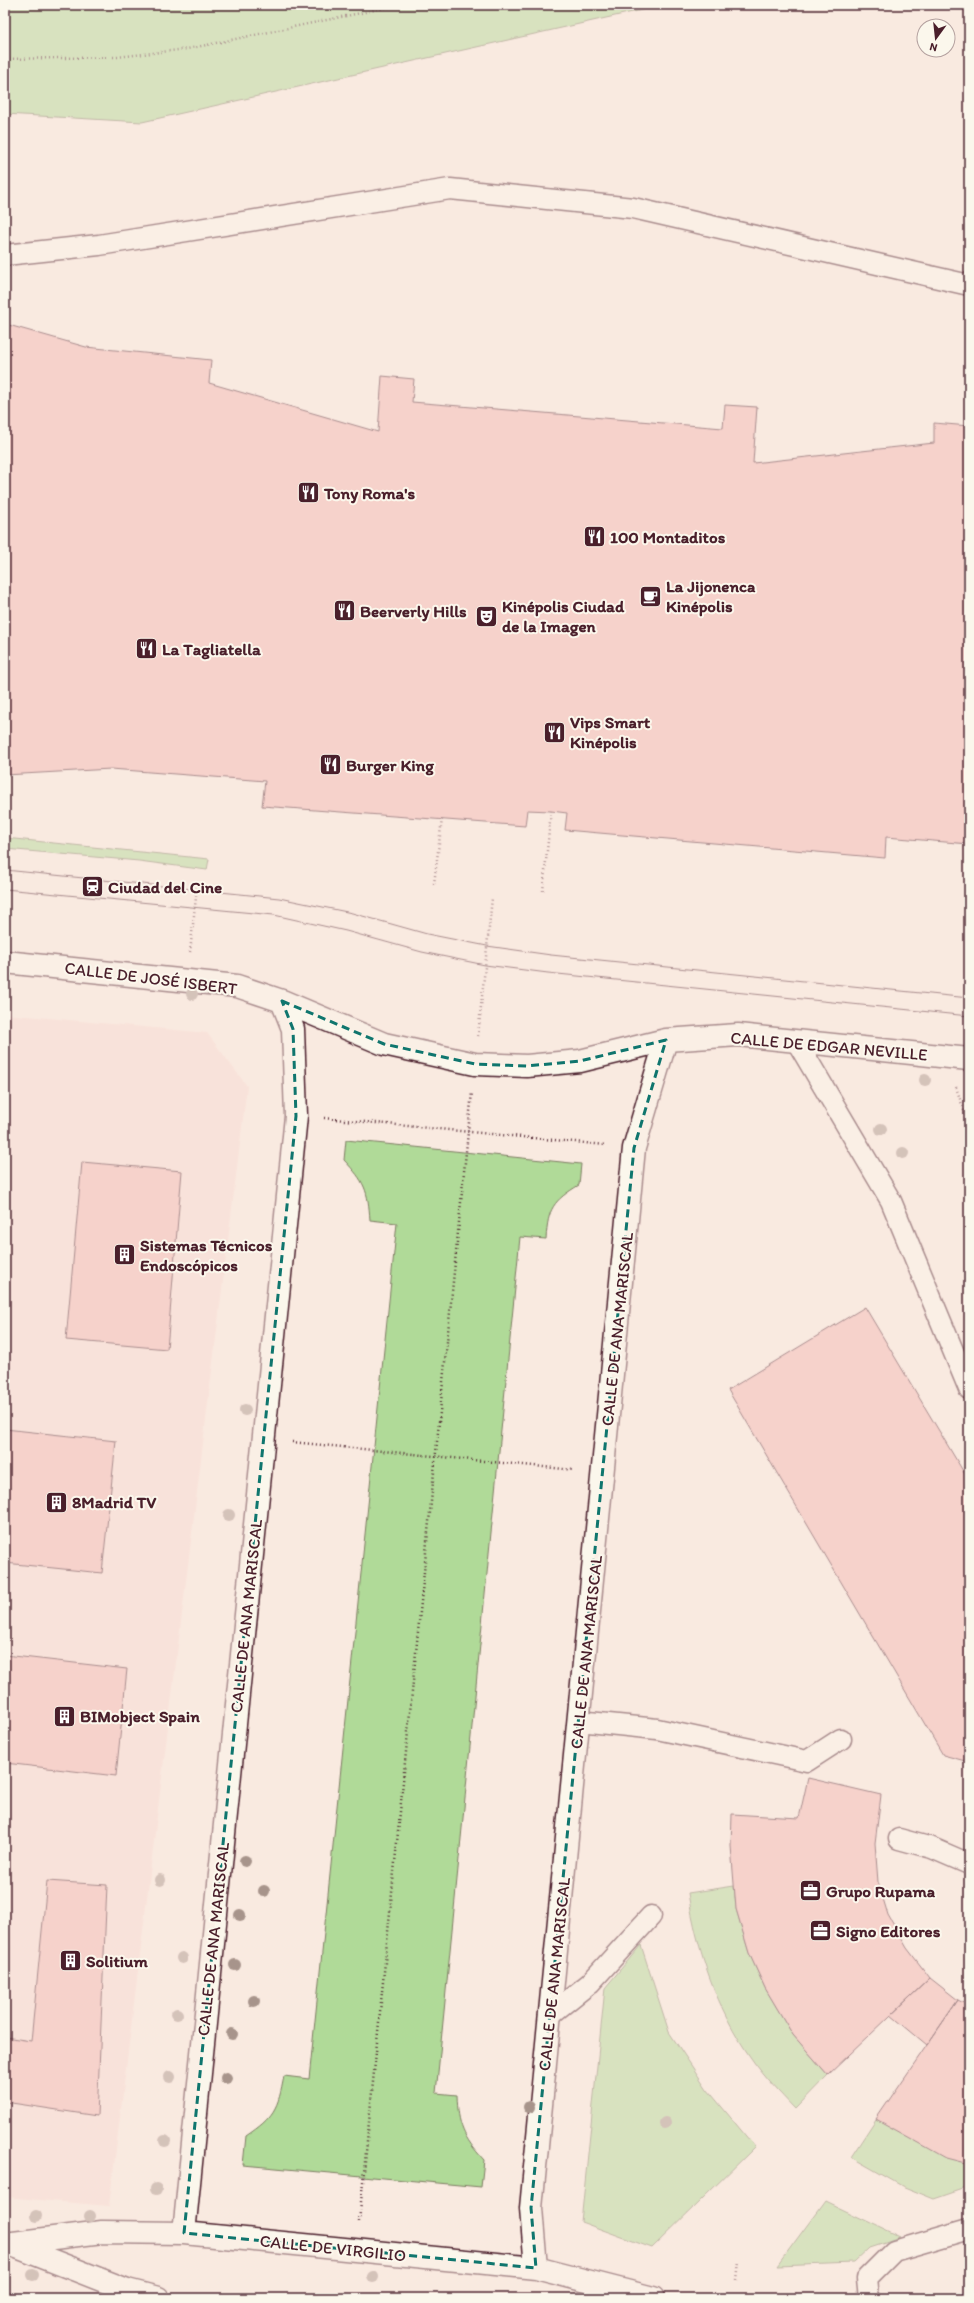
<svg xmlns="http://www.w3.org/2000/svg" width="974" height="2303" font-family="Itim,sans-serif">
<rect width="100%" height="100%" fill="#f9eae0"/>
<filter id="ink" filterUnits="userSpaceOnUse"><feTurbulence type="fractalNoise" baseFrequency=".025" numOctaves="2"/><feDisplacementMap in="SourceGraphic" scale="8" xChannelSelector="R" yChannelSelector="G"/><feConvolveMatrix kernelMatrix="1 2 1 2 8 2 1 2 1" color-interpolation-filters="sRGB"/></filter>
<g filter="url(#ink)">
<path fill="#f7dad2" d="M5,1014l202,19 40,53 -138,1120 -104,-9z"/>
<path fill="#b0da98" stroke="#7d7c62" d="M5,5h659l-522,117 -137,-8z
M5,838l204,21 -2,11 -68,-9 -134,-12z
M346,1140l235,24 -2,21c-26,16 -31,23 -33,54l-26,-2 -84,856 21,2c1,30 6,42 27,65l-3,27 -238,-22 3,-29c28,-19 32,-27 38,-60l25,3 88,-856 -27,-3c-2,-30 -5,-38 -26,-60z
M734,1886l2,23 13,44 16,35 28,47 35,40 -33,34c-15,-16 -32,-33 -44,-51 -34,-48 -54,-108 -63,-165z
M641,1945l28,87 38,57 48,58 -103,101 -71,-26 24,-234z
M876,2119l93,45v23l-35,12 -32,-13 -51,-29z
M825,2201l75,36 -30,10 -17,16 -76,3z"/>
<path fill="#f1b5b2" stroke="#4a1f2b" d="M5,324l81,23 125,13 -2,23 169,49 4,-56 32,3 -2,23 311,26 2,-23 32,2 -4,56 181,-20v-20l35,3v418l-83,-7 -1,21 -320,-28 2,-17 -16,-2 -24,-1 -2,16 -263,-20 3,-25 -154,-12 -106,6z
M82,1162l100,9 -15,178 -101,-9z
M865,1307l104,174v281l-26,-7 -215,-365z
M5,1429l111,12 -14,132 -97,-10z
M5,1655l122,14 -11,107 -111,-13z
M808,1778l73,17 -6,48 3,39 10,33 19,33 23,30 -102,97 -35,-40 -28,-47 -16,-35 -13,-44 -5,-63 1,-32 67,4z
M47,1881l60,4 -10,231 -92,-14v-65l26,4z
M930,1978l28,22 -31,45 -36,-30z
M958,2000l11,6v158l-23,-6 -70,-39z"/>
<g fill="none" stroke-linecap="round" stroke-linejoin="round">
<defs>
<path id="service" d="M5,255l94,-10 351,-56 183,19 336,77
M797,1042l94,159 78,188
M579,1721l78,8 150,32 34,-22
M899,1839l33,9 37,16
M550,2015l40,-32 61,-67
M869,2298l-2,-20 27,-27 75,-22"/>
<path id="minor" d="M5,962l232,24 45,15 102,43 91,20 52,2 53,-5 86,-21 72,-5 231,24
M184,2233l112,-1117 -3,-87 -11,-28
M5,2244l97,-12 82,1 352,35 117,30
M12,2245l115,45 31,8
M536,2268l-5,-60 103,-1060 32,-108"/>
</defs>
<use href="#service" stroke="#4a1f2b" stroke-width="23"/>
<use href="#minor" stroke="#4a1f2b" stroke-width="25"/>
<path stroke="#4a1f2b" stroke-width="2.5" stroke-dasharray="1 3" stroke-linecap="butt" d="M5,59l112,-2 70,-8 212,-44
M434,884l8,-65
M543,891l8,-80
M190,952l7,-64
M478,1036l14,-138
M956,1087l13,39
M324,1118l282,27
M292,1442l282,28
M359,2222l113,-1130
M737,2281l2,-19"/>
<use href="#service" stroke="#fbf7ec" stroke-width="20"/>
<use href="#minor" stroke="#fbf7ec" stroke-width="22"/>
<path stroke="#4a1f2b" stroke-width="1" d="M5,870l274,28 73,15 75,21 60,12 64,9 418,43
M5,889l269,26 72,16 76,21 63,13 63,8 421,43"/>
</g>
<g fill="#a7948b">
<circle cx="192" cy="994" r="6"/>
<circle cx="925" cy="1080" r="6"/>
<circle cx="881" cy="1129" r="6"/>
<circle cx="903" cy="1153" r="6"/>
<circle cx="245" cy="1410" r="6"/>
<circle cx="229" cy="1515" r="6"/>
<circle cx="245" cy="1861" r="6"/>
<circle cx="160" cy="1880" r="6"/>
<circle cx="264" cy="1891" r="6"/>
<circle cx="240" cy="1915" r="6"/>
<circle cx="182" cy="1958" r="6"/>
<circle cx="235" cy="1965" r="6"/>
<circle cx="254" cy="2001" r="6"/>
<circle cx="177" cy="2014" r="6"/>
<circle cx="232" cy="2034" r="6"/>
<circle cx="170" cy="2077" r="6"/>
<circle cx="226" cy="2078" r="6"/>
<circle cx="529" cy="2107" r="6"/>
<circle cx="665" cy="2123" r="6"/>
<circle cx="165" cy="2141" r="6"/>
<circle cx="156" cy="2189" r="6"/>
<circle cx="36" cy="2216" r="6"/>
<circle cx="90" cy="2216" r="6"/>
<circle cx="33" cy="2275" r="6"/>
<circle cx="373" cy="2277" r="6"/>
</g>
</g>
<path d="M0 0H974V2303H0ZM282,1001l102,43 91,20 52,2 53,-5 86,-21 -32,108 -103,1060 5,60 -352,-35 112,-1117 -3,-87z" fill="#f9eae0" fill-opacity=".55" fill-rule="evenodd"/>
<path fill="none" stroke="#0f766e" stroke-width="3" stroke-dasharray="8 5" stroke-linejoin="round" d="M282,1001l102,43 91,20 52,2 53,-5 86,-21 -32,108 -103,1060 5,60 -352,-35 112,-1117 -3,-87z"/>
<defs>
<symbol id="restaurant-square" viewBox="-11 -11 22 22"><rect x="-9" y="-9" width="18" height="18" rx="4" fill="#4a1f2b" stroke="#fbf7ec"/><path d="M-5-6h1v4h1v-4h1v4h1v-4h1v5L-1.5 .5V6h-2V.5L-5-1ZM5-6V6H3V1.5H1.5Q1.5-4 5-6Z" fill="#fff"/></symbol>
<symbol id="cafe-square" viewBox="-11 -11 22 22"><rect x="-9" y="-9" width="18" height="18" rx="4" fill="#4a1f2b" stroke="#fbf7ec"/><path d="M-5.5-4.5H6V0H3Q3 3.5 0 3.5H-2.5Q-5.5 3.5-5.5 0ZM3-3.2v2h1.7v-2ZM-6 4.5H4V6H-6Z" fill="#fff"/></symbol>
<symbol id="theatre-square" viewBox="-11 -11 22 22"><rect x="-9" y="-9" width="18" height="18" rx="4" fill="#4a1f2b" stroke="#fbf7ec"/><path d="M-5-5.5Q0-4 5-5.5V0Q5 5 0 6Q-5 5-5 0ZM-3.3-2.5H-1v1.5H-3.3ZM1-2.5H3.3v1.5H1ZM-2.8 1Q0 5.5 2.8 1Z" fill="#fff"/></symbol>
<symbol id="station-square" viewBox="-11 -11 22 22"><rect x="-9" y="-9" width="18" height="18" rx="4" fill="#4a1f2b" stroke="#fbf7ec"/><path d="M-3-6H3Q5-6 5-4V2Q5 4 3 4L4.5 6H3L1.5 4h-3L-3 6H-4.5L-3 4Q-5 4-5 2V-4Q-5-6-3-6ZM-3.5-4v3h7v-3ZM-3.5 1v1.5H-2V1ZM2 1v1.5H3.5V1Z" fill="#fff"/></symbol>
<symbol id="building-square" viewBox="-11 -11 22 22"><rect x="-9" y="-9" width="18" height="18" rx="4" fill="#4a1f2b" stroke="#fbf7ec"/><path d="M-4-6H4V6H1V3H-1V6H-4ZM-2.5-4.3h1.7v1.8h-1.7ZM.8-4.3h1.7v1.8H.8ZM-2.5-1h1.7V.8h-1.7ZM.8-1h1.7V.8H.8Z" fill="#fff"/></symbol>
<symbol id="office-square" viewBox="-11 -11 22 22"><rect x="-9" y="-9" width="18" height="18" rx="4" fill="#4a1f2b" stroke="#fbf7ec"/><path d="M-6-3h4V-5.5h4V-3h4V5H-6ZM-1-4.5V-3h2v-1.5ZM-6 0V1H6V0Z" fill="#fff"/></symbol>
</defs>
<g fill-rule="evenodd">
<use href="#restaurant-square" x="296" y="480" width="25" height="25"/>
<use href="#restaurant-square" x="582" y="524" width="25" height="25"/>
<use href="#cafe-square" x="638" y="584" width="25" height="25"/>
<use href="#restaurant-square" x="332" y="598" width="25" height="25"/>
<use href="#theatre-square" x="474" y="604" width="25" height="25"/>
<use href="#restaurant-square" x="134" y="636" width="25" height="25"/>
<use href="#restaurant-square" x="542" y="720" width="25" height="25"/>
<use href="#restaurant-square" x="318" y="752" width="25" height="25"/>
<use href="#station-square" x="80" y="874" width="25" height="25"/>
<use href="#building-square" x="112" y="1242" width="25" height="25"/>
<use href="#building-square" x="44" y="1490" width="25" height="25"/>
<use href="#building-square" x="52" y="1704" width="25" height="25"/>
<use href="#office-square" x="798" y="1878" width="25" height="25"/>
<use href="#office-square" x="808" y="1918" width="25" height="25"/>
<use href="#building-square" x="58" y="1948" width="25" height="25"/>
</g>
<g text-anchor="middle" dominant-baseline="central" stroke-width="4" stroke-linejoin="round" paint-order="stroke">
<g font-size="17" font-weight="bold" fill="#4a1f2b" stroke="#fbf7ec" text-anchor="start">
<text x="324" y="493">Tony Roma's</text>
<text x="610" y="537">100 Montaditos</text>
<text x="666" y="586">La Jijonenca<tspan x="666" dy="20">Kinépolis</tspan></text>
<text x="502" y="606">Kinépolis Ciudad<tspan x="502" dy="20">de la Imagen</tspan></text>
<text x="360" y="611">Beerverly Hills</text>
<text x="162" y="649">La Tagliatella</text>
<text x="570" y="722">Vips Smart<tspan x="570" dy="20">Kinépolis</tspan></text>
<text x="346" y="765">Burger King</text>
<text x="108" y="887">Ciudad del Cine</text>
<text x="140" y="1245">Sistemas Técnicos<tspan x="140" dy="20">Endoscópicos</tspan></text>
<text x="72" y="1502">8Madrid TV</text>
<text x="80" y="1716">BIMobject Spain</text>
<text x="826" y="1891">Grupo Rupama</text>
<text x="836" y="1931">Signo Editores</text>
<text x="86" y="1961">Solitium</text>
</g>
<g font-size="17" fill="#4a1f2b" stroke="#fbf7ec">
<text transform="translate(151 978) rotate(7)">CALLE DE JOSÉ ISBERT</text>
<text transform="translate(829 1046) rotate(5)">CALLE DE EDGAR NEVILLE</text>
<text transform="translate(617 1329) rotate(-84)">CALLE DE ANA MARISCAL</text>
<text transform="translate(246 1616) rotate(-84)">CALLE DE ANA MARISCAL</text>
<text transform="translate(586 1652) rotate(-84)">CALLE DE ANA MARISCAL</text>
<text transform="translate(213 1939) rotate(-84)">CALLE DE ANA MARISCAL</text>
<text transform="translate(554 1974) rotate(-84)">CALLE DE ANA MARISCAL</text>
<text transform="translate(333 2248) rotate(6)">CALLE DE VIRGILIO</text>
</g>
</g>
<rect width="974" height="2303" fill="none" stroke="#fbf7ec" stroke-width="20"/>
<rect x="10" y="10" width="954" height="2283" fill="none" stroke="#4a1f2b" stroke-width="1.5" filter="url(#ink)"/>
<g transform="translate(936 38) rotate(195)"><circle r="19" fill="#fbf7ec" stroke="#b4a19f"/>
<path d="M0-3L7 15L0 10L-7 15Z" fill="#4a1f2b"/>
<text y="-6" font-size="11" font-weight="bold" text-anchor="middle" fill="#4a1f2b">N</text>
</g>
</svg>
